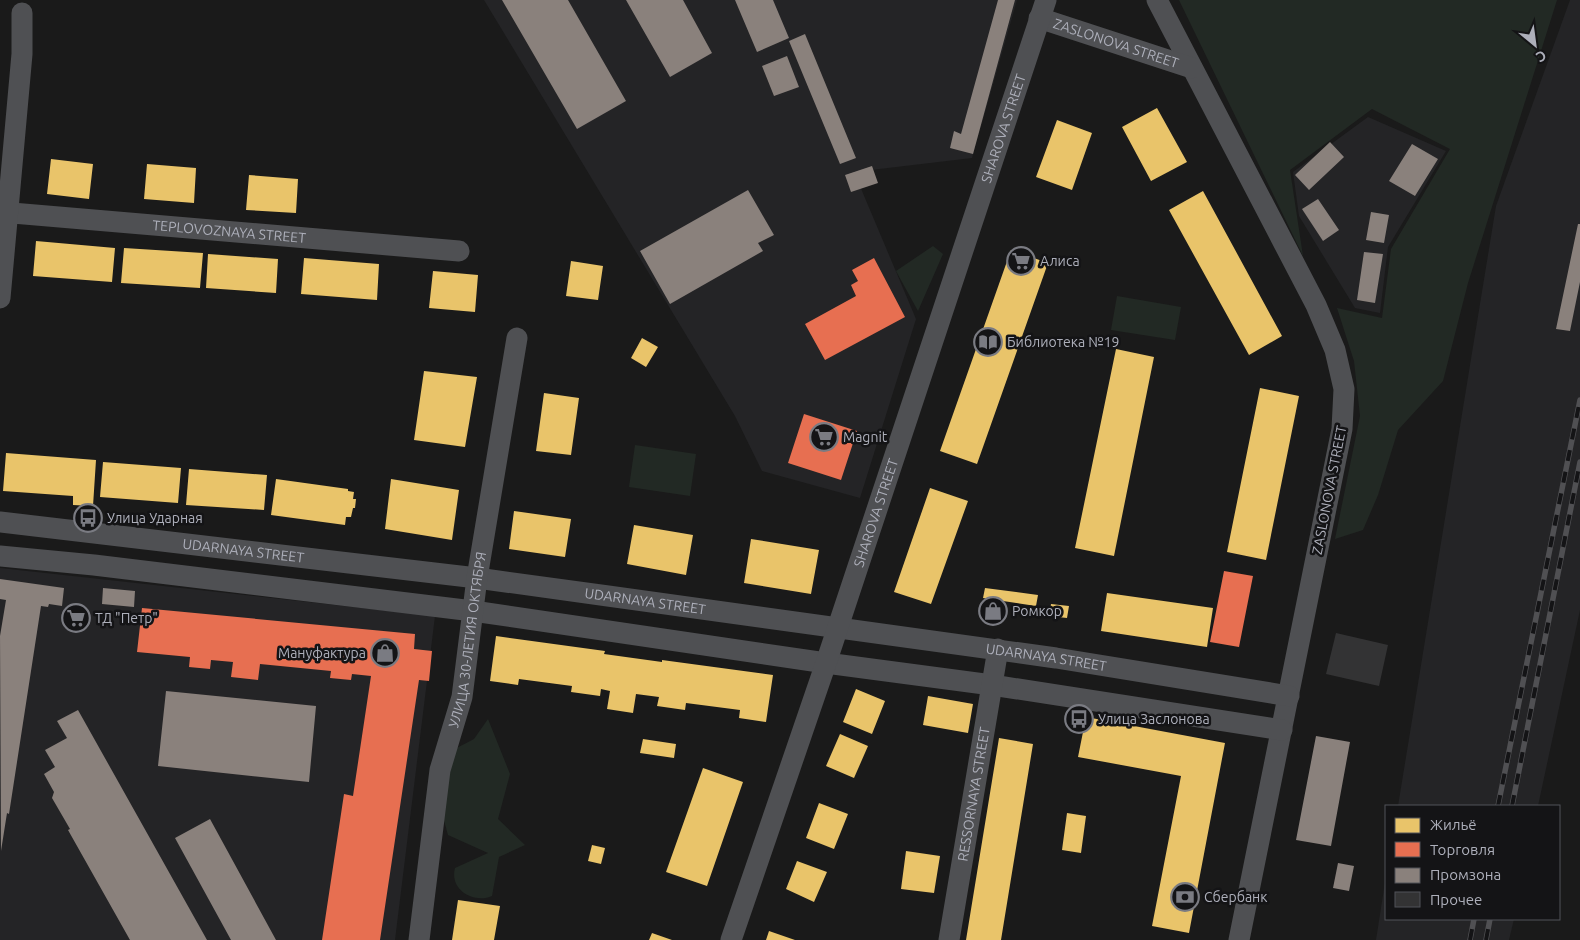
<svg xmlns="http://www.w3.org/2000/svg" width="1580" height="940" font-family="Ubuntu,sans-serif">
<rect width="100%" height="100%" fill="#1a1a1a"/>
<path fill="#242426" d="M484,0h533l-45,158 -118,14 62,147 -56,179 -98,-27 -27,-55z
M1570,0h10v610l-42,196h-140l98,-600z
M1368,117l78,34 -58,96 -8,66 -25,-5 -56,-92 -6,-44z
M0,568l435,48 -40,324h-395z
M1386,876v43h128l-5,21h-133z"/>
<path fill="#222924" d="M1179,0h378l-89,283 -25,98 -45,49 -20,65 -15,35 -28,9 25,-123 -6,-55 -17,-53 45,10 9,-69 59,-100 -78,-40 -82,61 13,86z
M933,246l10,8 -25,57 -22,-40z
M1117,296l64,11 -6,33 -64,-10z
M635,445l61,9 -6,42 -61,-9z
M488,719l22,55 -12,45 27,26 -26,12 -7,39c-18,8 -43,-6 -37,-28l33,-15 -40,-18 -6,-22 7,-61 25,-13z"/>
<path fill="#e9c46a" d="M1157,108l30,54 -36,19 -29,-54z
M1057,120l35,13 -20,57 -36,-13z
M51,159l42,5 -4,35 -42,-5z
M147,164l49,4 -2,35 -50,-4z
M249,175l49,4 -2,34 -50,-3z
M1203,191l79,145 -33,19 -80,-145z
M36,241l79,7 -3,34 -79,-6z
M124,248l79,5 -3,35 -79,-5z
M1011,250l37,13 -71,201 -37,-13z
M208,254l70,5 -2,34 -70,-5z
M304,258l75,6 -2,36 -76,-6z
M571,261l32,5 -5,34 -32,-4z
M433,271l45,4 -3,37 -46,-4z
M642,338l16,9 -12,20 -15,-9z
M1116,349l38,8 -40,199 -39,-8z
M424,371l53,6 -12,70 -51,-7z
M1260,388l39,8 -33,164 -39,-8z
M544,393l35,5 -8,57 -35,-4z
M6,453l90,7 -3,46 -20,-1v-9l-70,-5z
M103,462l78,6 -3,35 -78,-6z
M189,469l78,6 -3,35 -78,-5z
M276,479l72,10v2l6,1 -1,7h3l-1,9h-2l-2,9h-5l-1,8 -74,-10z
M391,479l68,11 -7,50 -67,-11z
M930,488l38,13 -37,103 -37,-12z
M514,511l57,8 -6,38 -56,-8z
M634,525l59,10 -7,40 -59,-11z
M751,539l68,11 -8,44 -67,-11z
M985,588l53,7 -2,11 -53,-8z
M1107,593l106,15 -6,39 -106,-16z
M1051,604l18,2 -2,12 -18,-2z
M496,636l109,15 -1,3 58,8v-2l111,15 -7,47 -27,-4 1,-8 -54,-7 -1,7 -28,-4 2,-9 -23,-3 -3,19 -26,-4 3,-18 -9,-2 -1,7 -29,-4 1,-6 -53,-7 -1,6 -28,-4z
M856,689l29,12 -13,33 -29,-12z
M928,696l45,8 -5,29 -45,-8z
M1086,717l139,26 -36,190 -37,-7 29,-150 -103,-19z
M840,734l28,12 -14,32 -28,-12z
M999,738l34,6 -32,196h-35z
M643,739l33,5 -2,14 -34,-5z
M703,768l40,14 -36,104 -41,-14z
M819,803l29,11 -14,35 -28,-11z
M1067,813l19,3 -5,37 -19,-3z
M592,845l13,3 -4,16 -13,-3z
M906,851l34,5 -6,37 -33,-4z
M797,861l30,11 -13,30 -28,-13z
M458,900l42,6 -6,34h-42z
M769,931l26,9h-29z
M652,933l20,7h-23z"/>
<path fill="#e76f51" d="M874,258l31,59 -80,43 -20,-36 51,-28 -5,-11 7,-4 -6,-11z
M804,414l53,17 -16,49 -53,-17z
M1224,571l29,5 -14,71 -29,-5z
M984,603l18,3 -2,11 -18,-3z
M142,608l273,26 -1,15 18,2 -3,30 -10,-1 -39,260h-58l22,-146 9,2 18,-120 -19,-2 -1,6 -21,-2 1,-7 -71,-7 -2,16 -27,-3 2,-15 -22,-2 -1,9 -21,-2 1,-10 -53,-5z"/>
<path fill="#8a817c" d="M502,0h66l58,101 -49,28z
M626,0h57l29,53 -42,24z
M735,0h38l16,38 -32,14z
M998,0h17l-42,154 -23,-6 4,-17 7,3z
M805,34l51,124 -16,6 -51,-123z
M787,56l12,31 -25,9 -12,-30z
M1330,142l14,15 -35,33 -14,-15z
M1412,144l26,15 -23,37 -26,-15z
M872,166l6,17 -27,9 -6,-17z
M748,190l26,45 -16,8 5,8 -93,53 -30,-53z
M1318,199l21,31 -16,11 -21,-32z
M1371,212l18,3 -5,28 -18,-3z
M1578,224h2v58l-10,49 -14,-2z
M1364,252l19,2 -8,49 -18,-3z
M0,579l64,9 -2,18 -13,-2 -1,3 -7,-1 -32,208 -2,-1 -6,38 -1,-215 6,-36 -6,-1z
M103,588l32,3 -1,16 -32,-3z
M166,691l150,15 -7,76 -151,-16z
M78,710l129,230h-77l-62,-110 2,-1 -18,-31 2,-6 -10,-18 11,-7 -10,-17 22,-12 -10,-17z
M1316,736l34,6 -19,104 -35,-6z
M210,819l66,121h-45l-56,-102z
M1338,863l16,3 -5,25 -16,-3z"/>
<path fill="#333334" d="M1336,633l52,12 -9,41 -53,-12z"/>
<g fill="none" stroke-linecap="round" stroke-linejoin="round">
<g stroke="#4f5053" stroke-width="21">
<path d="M1157,0l159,305 19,45 9,39 -2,40 -103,511"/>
<path id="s1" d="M1039,18l153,50"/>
<path id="s2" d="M0,212l459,39"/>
<path d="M0,298l22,-244v-41"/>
<path id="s3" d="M0,522l477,56 131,18 448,62 233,38"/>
<path d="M0,556l94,9 379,46 353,52 166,22 290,45"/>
<path id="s4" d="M419,940l21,-170 22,-73 15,-119 40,-240"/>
<path id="s5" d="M731,940l95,-277 220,-663"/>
<path id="s6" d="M949,940l49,-291"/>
</g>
<defs>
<path id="rail" d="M1498,806l82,-406
M1512,806l68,-344
M1470,940l4,-21
M1486,940l4,-21"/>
</defs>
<use href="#rail" stroke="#505053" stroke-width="5.5"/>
<use href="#rail" stroke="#141416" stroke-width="4" stroke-dasharray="11" stroke-linecap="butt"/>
</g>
<defs>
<symbol id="supermarket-ring" viewBox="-11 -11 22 22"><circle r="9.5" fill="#141416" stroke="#7a7b82" stroke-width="1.5"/><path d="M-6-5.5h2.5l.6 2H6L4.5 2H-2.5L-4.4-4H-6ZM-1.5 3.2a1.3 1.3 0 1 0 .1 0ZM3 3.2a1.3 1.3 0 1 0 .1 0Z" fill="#7a7b82"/></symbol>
<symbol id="library-ring" viewBox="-11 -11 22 22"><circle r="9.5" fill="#141416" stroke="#7a7b82" stroke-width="1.5"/><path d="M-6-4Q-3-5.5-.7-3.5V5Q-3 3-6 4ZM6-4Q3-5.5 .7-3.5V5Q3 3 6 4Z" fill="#7a7b82"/></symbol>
<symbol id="bus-ring" viewBox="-11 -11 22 22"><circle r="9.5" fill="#141416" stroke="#7a7b82" stroke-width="1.5"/><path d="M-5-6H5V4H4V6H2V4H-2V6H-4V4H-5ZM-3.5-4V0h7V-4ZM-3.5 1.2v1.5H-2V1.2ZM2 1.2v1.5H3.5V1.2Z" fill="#7a7b82"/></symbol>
<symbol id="shop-ring" viewBox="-11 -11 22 22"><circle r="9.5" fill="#141416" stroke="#7a7b82" stroke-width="1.5"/><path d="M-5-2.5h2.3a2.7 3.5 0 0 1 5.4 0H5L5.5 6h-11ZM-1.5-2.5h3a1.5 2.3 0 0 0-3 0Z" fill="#7a7b82"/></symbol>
<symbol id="bank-ring" viewBox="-11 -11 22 22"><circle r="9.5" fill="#141416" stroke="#7a7b82" stroke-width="1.5"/><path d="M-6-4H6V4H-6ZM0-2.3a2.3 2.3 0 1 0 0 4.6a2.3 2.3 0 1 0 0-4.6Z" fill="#7a7b82"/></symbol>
</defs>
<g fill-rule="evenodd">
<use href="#supermarket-ring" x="1005" y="245" width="32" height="32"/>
<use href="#library-ring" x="972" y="326" width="32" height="32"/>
<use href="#supermarket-ring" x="808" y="421" width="32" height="32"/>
<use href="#bus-ring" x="72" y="502" width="32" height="32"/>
<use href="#shop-ring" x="977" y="595" width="32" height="32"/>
<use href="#supermarket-ring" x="60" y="602" width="32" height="32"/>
<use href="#shop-ring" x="369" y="637" width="32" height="32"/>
<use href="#bus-ring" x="1063" y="703" width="32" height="32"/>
<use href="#bank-ring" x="1169" y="881" width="32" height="32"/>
</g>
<g text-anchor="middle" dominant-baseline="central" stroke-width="5" stroke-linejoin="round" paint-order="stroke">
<g font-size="14" fill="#adafba" stroke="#141416">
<text stroke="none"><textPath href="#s1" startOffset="81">ZASLONOVA STREET</textPath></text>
<text stroke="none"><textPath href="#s5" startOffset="856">SHAROVA STREET</textPath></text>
<text stroke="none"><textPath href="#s2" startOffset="230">TEPLOVOZNAYA STREET</textPath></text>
<text transform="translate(1329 490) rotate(-79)">ZASLONOVA STREET</text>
<text stroke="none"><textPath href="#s5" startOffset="451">SHAROVA STREET</textPath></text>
<text stroke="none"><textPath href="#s3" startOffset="245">UDARNAYA STREET</textPath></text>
<text stroke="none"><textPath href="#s3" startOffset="650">UDARNAYA STREET</textPath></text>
<text stroke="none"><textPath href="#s4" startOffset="305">УЛИЦА 30-ЛЕТИЯ ОКТЯБРЯ</textPath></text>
<text stroke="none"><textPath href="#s3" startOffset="1055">UDARNAYA STREET</textPath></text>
<text stroke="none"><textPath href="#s6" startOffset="148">RESSORNAYA STREET</textPath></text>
</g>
<g font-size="14" fill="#adafba" stroke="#141416" text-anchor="start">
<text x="1040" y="261">Алиса</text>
<text x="1007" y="342">Библиотека №19</text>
<text x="843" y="437">Magnit</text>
<text x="107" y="518">Улица Ударная</text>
<text x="1012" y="611">Ромкор</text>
<text x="95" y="618">ТД "Петр"</text>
<text x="366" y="653" text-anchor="end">Мануфактура</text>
<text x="1098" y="719">Улица Заслонова</text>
<text x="1204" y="897">Сбербанк</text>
</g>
</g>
<rect x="1385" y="805" width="175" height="115" fill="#141416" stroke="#515258"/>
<rect x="1395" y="818" width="25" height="15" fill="#e9c46a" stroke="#515258"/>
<text x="1430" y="830" font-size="15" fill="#adafba">Жильё</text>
<rect x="1395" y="842" width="25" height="15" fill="#e76f51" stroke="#515258"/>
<text x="1430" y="855" font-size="15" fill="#adafba">Торговля</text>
<rect x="1395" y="868" width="25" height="15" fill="#8a817c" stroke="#515258"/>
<text x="1430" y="880" font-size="15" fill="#adafba">Промзона</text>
<rect x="1395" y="892" width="25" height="15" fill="#333334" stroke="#515258"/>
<text x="1430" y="905" font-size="15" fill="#adafba">Прочее</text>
<g transform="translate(1535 45) rotate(151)" stroke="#141416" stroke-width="4" paint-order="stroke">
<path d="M0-4L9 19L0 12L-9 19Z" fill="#adafba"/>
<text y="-8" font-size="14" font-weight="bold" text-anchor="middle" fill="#adafba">С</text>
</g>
</svg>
